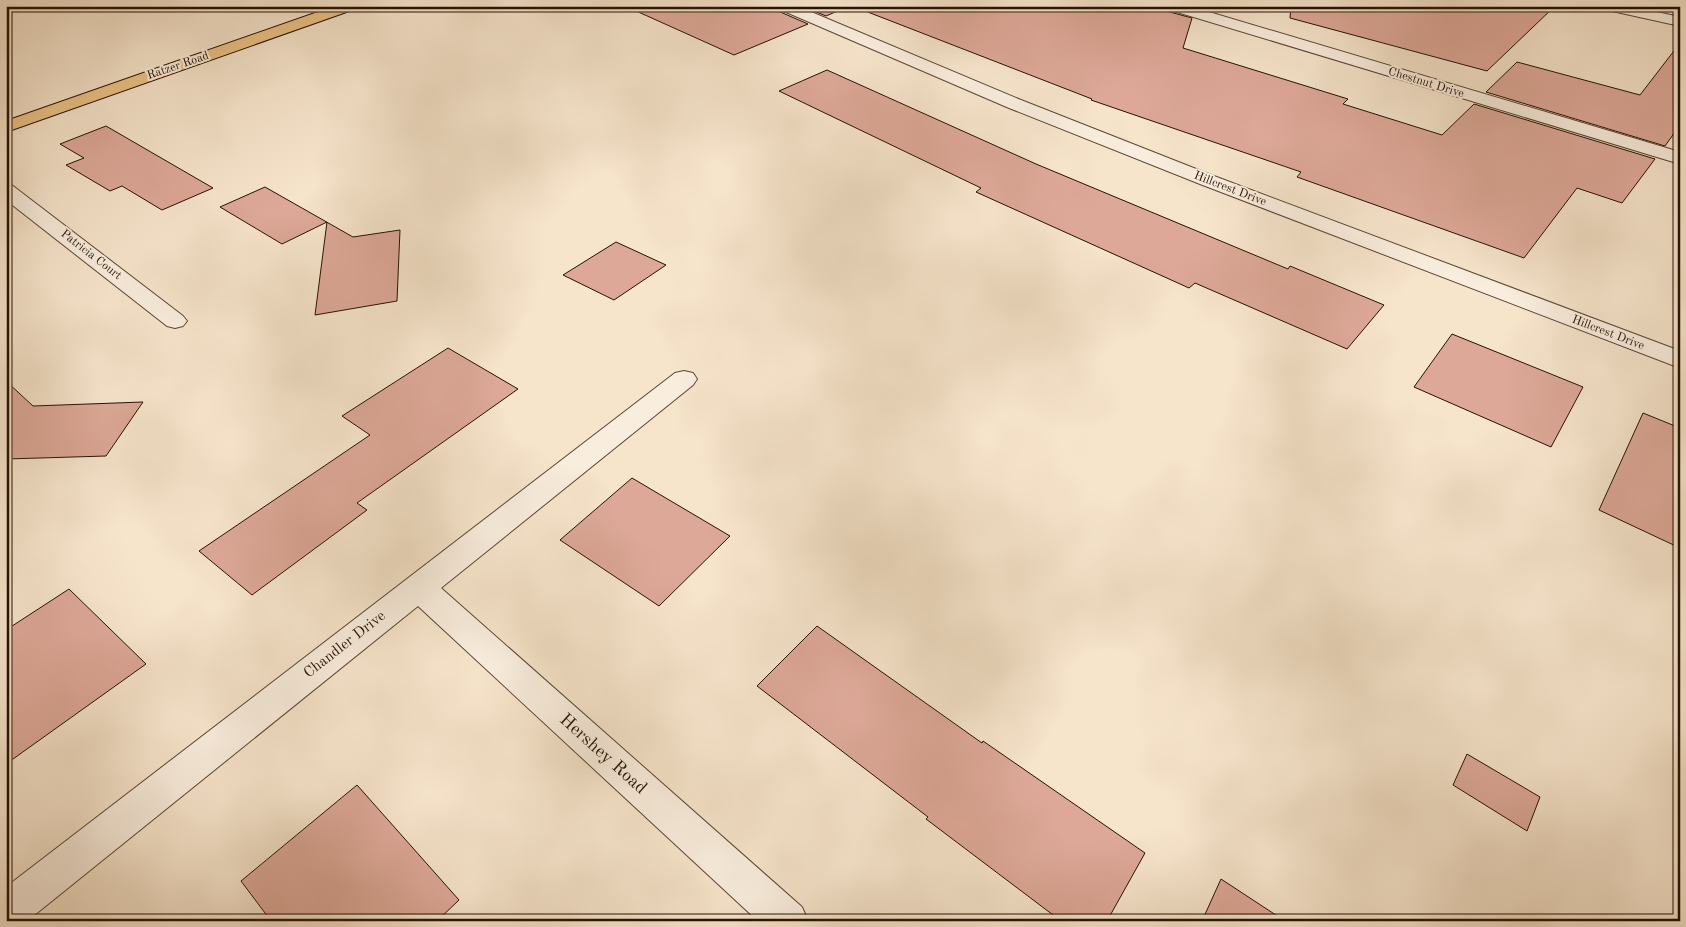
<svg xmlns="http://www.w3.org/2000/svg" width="1686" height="927" font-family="'Old Standard TT',serif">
<rect width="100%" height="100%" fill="#f6e4cb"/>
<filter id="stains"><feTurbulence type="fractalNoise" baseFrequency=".004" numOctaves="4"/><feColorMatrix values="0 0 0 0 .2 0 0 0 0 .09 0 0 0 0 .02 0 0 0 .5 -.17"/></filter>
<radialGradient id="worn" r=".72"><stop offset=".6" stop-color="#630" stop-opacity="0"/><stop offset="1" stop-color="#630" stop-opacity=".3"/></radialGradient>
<path fill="#dda898" stroke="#261102" d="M625,6h150l3,5 30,13 -74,31z
M802,6h47l-23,10z
M861,6h302l3,5 26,7 -9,30 165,51 -5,5 99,31 32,-31 181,55 -33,44 -45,-15 -53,70 -227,-81 4,-5 -210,-72 1,-1 -232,-90z
M1291,6h264l-68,65 -197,-53z
M1680,43v82l-15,21 -179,-54 31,-30 123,33z
M827,70l209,94 252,105 2,-3 94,39 -37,44 -152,-66 -6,5 -213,-96 5,-4 -202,-97z
M106,126l107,62 -51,22 -40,-24 -12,5 -44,-26 18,-7 -24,-14z
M265,187l88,50 47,-7 -3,71 -82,14 12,-93 -45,22 -62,-37z
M616,242l50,23 -52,35 -51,-25z
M1452,334l131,53 -32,60 -137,-60z
M448,348l70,41 -161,114 10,7 -115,85 -53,-44 171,-116 -28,-19z
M6,381l27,25 110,-4 -37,54 -100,3z
M1643,413l37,15v120l-81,-38z
M632,478l98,58 -71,70 -99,-66z
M69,589l77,75 -140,100v-134z
M817,626l165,117 1,-2 162,112 -38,68h-46l-135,-102 2,-2 -171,-131z
M1467,754l73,43 -13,34 -74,-46z
M357,785l102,115 -22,21h-166l-30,-40z
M1221,879l64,42h-83z"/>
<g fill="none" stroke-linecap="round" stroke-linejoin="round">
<defs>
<path id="street" d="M777,6h20l224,94 193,76 466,175v17l-480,-184 -191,-76 -230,-99z
M1165,6h24l491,146v12l-513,-155z
M1601,6h28l51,11v9l-77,-17z
M6,184l7,2 170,130 4,5 -4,5 -8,2 -8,-2 -161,-126z
M684,371l9,2 4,6 -4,6 -252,203 361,319 6,14h-50l-340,-315 -391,315h-21v-34l669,-514z"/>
<path id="primary" d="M335,6h22l-2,3 -349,123v-11z"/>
</defs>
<use href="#street" stroke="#5a4634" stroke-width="2"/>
<use href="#primary" stroke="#261102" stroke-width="2"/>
<use href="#street" fill="#f9eddd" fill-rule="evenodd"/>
<use href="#primary" fill="#ebc286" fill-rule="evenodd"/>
</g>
<g text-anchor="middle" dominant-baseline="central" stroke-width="4" stroke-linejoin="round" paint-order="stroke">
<g font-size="12" fill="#261102" stroke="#f9eddd">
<text transform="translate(178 66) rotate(-19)">Ratzer Road</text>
<text transform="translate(1426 83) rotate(17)">Chestnut Drive</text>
<text transform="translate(1230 189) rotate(21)">Hillcrest Drive</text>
<text transform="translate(91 255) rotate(38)">Patricia Court</text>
<text transform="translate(1608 333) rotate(21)">Hillcrest Drive</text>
</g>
<g font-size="15" fill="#261102" stroke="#f9eddd">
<text transform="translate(345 645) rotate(-38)">Chandler Drive</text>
</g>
<g font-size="18" fill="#261102" stroke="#f9eddd">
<text transform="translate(603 754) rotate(42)">Hershey Road</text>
</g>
</g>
<rect width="1686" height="927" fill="none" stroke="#f6e4cb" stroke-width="25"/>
<rect x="8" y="8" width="1671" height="912" fill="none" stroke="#261102" stroke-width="2.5"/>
<rect x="12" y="12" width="1661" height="902" fill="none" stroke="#261102"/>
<rect width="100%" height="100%" filter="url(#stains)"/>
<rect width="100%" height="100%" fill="url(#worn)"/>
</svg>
